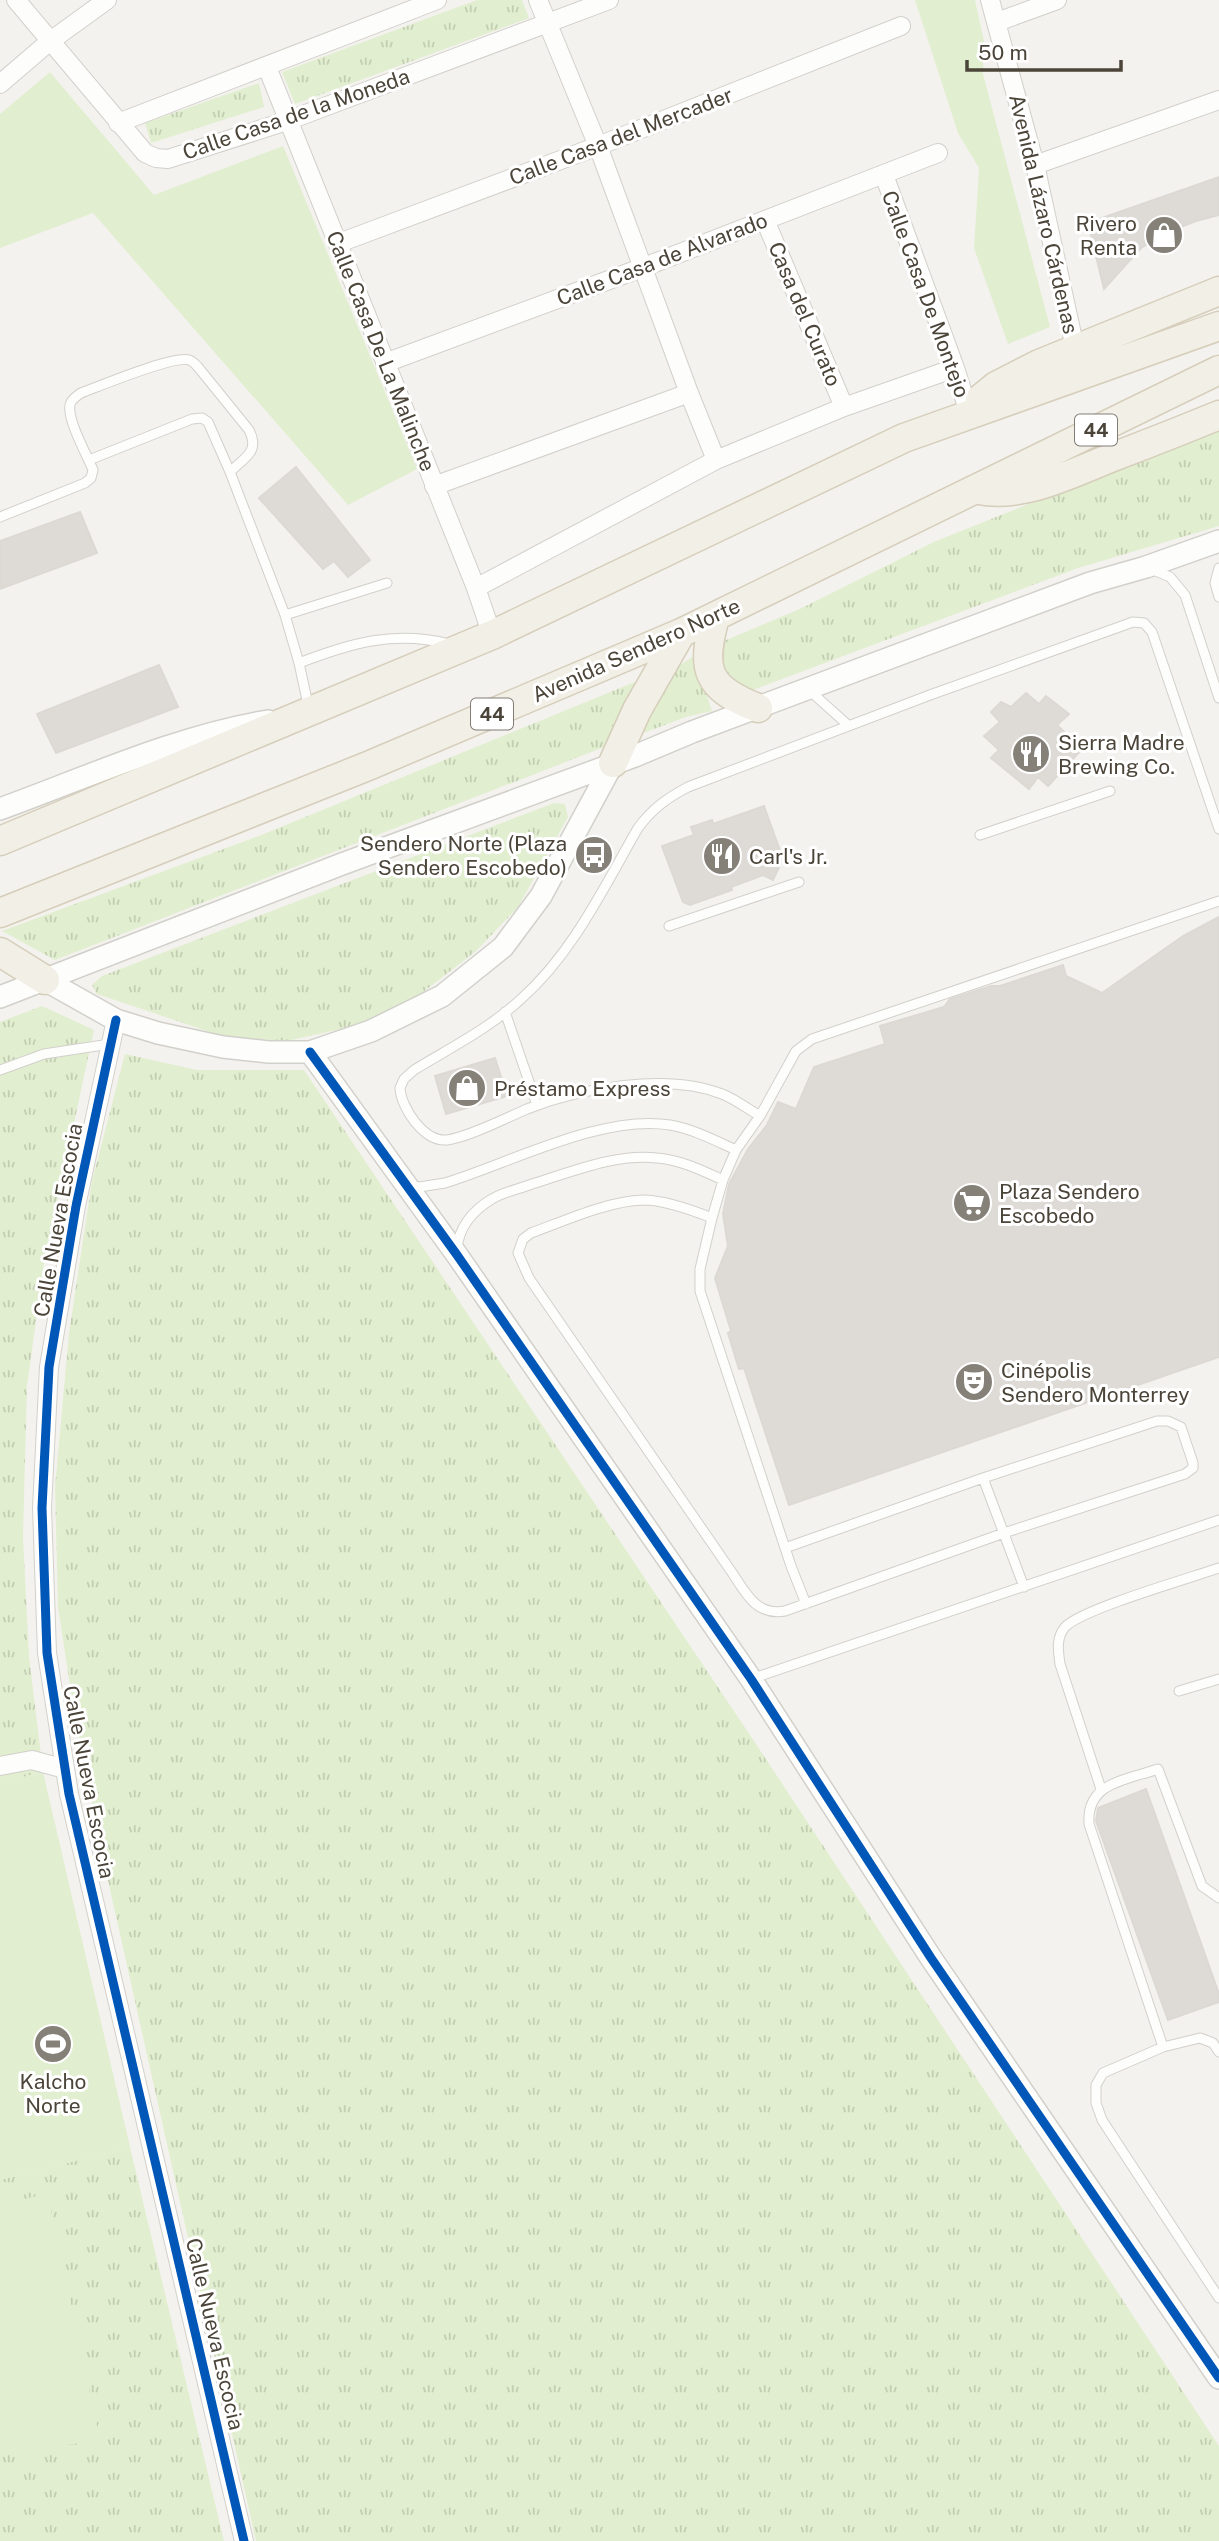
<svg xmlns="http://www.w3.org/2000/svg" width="1219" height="2541" font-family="'Public Sans',sans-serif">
<defs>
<pattern id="grass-tufts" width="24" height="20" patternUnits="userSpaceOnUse" patternTransform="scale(1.75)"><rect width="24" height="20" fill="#e1eecf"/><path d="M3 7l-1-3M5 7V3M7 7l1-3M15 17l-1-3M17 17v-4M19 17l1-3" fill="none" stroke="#c3cdb2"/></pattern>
</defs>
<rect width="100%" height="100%" fill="#f4f2ee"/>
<path fill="url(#grass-tufts)" d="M477,0h45l7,18 -234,86 -13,-32z
M259,83l5,24 -113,36 -6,-20z
M1219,428v98l-141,42 -333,125c-25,-16 -29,-23 -21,-52l78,-33 134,-67z
M694,656l18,55 -26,6 -53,20 44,-70z
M642,679l-35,67 -552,214 -53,-29 257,-95z
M554,803l11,1 3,13 -50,90 -42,44 -58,45 -59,29 -72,16 -62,-4 -128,-43 -5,-9 10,-9z
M42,1006l52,24 -50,233 -17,123 -4,151 6,119 14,116 -43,11v-761z
M125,1054l72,16h107l448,668 467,708v95h-963l-154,-687 -28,-142 -16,-105 -3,-120 14,-154 23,-152z
M130,2147l94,394h-224v-361z"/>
<path fill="#e1eecf" d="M915,0h60l9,41 -1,33 67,253 -42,17 -34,-96 5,-80 -21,-35z
M50,72l104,123 129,-49 134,323 -69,36 -255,-292 -93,35v-134z
M43,1772l87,375 -130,33v-397z
M41,2195l7,5 3,10 49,230 -61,9h-39v-244z"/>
<path fill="#dedbd6" stroke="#dcd9d4" stroke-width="2" d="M1219,177v38l-23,6 -28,11 -27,16 -37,41 -16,-66z
M296,467l74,93 -22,17 -14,-16 -11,8 -64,-71z
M80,512l17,41 -97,36v-48z
M159,665l19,42 -122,46 -19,-39z
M1026,693l13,11 7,-8 23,18 -12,11 25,24 -34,37 -10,-9 -9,12 -38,-31 8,-8 -15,-14 16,-14 -9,-10 10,-10 10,5z
M764,806l19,53 -10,21 -10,-5 -32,12 1,3 -42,15 -7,-3 -21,-56 32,-11 -3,-8 21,-7 1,4z
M1219,917v440l-430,148 -45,-137 -5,1 -11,-36 3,-2 -16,-53 13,-32 -5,-32 6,-30 19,-35 19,-24 11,-23 18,7 18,-42 71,-23 -5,-18 64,-19 6,-8 41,-13h9l63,-21 3,11 36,17 81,-57z
M495,1058l12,38 -61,18 -11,-38z
M1146,1789l73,205v8l-51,18 -72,-199 2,-13z"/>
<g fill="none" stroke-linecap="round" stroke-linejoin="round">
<defs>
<path id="service" d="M89,460l103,-41 10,-1 6,4 22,50 55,143 14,48
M0,517l85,-34 6,-5 2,-8c-6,-15 -26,-50 -23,-65 1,-6 7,-9 11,-12 19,-7 93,-38 108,-33 4,1 6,4 9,7l51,63c11,22 -4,27 -19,42
M1219,568l-4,15 4,14
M1151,569l19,8 15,18 34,103
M285,615l102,-32
M809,690l40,36
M309,709l-10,-46c52,-20 95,-33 151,-19
M980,835l130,-44
M669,926l130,-44
M505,1012l32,93
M0,1070l44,-16 66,-10
M760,1116c-12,-7 -25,-17 -38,-22 -55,-22 -141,-6 -195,15 -21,9 -58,28 -80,31 -23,2 -46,-32 -47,-52l4,-9 10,-9c36,-22 76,-42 107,-71 52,-46 83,-112 117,-171 14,-19 29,-30 50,-41l242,-92 203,-73 11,1 8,9 67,197
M409,1184l10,3 26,-4c65,-20 157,-69 225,-58 23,4 44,15 66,25
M712,1218c-20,-8 -47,-18 -69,-18 -35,1 -79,21 -112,33l-8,6 -5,14 11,25 204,296c13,20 24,42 52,37l219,-78 181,-59 8,-6v-5l-12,-36 -13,-6h-11l-174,57 -198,70
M457,1250c1,-22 16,-40 35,-51 11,-7 27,-10 40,-15 39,-12 84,-31 125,-26 24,2 44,12 66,22
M983,1478l41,109
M806,1604l-15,-38 -91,-275v-22l12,-51 11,-38 13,-30 24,-34 36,-65 16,-12 407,-138
M751,1679l468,-159
M1179,1691l40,-12
M1101,1789l-41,-125c-2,-14 -4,-26 5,-37 17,-18 125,-49 154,-59
M1163,2047l-74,-223c-3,-42 38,-44 69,-55l44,117 17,12
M1219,2052l-6,-9 -13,-5 -37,9 -60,26 -7,12v18l6,17 117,178"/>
<path id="minor" d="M16,0l129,153 11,5 12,1 119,-38 322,-121
M538,0l60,146 91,247 27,67
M990,0l45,165 40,183
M997,22l60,-22
M267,67l209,521 16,47
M0,84l49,-42 58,-42
M118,123l319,-123
M1035,165l184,-65
M884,175l71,193 14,45
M765,220l79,187
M339,243l259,-97 303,-120
M385,363l259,-96 294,-114
M434,486l255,-93
M476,588l240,-128 128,-53 111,-39
M116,1020l-40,186 -27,161 -7,141 5,145 22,141 175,747
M0,1766l32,-6 33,9"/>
<path id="tertiary" d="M0,809c85,-31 180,-74 268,-88
M45,980l71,40 42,13 65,14 46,5h41l61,-21 71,-35 61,-49 38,-51 72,-133
M0,997l342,-133 293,-108 57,-24 398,-149 56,-16 73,-26
M310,1052l147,203 294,424 180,279 288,420"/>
<path id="primary" d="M980,399l16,-13 43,-22 180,-73
M979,490c46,9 97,-19 139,-35 34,-13 67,-26 101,-40
M715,617c-14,52 -10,71 43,91
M613,763l24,-53 44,-77
M0,841l492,-206 412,-197 315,-112
M0,913l368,-147 313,-133 538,-263
M0,952l45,28"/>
</defs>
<use href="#service" stroke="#d2d0cb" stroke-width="11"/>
<use href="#minor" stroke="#d2d0cb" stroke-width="20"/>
<use href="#tertiary" stroke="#d2d0cb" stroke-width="24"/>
<use href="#primary" stroke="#d6cebb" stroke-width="31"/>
<use href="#service" stroke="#fdfdfc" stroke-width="9"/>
<use href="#minor" stroke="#fdfdfc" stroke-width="18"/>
<use href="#tertiary" stroke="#fdfdfc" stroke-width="21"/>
<use href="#primary" stroke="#f2efe6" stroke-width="28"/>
<defs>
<path id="cycleway" d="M116,1020l-40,186 -27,161 -7,141 5,145 22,141 175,747
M310,1052l147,203 294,424 180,279 288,420"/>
</defs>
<use href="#cycleway" stroke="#fff" stroke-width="13"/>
<use href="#cycleway" stroke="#0057b8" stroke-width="9"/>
</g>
<defs>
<symbol id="shop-disc" viewBox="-11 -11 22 22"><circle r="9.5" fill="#868178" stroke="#fff"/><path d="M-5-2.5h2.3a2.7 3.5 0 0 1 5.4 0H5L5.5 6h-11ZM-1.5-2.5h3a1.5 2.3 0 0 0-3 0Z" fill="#fff"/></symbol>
<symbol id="restaurant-disc" viewBox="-11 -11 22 22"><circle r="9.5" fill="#868178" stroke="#fff"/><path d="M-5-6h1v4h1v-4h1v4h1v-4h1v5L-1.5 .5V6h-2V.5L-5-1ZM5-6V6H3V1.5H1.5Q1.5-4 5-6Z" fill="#fff"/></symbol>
<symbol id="bus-disc" viewBox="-11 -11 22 22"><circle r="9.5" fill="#868178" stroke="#fff"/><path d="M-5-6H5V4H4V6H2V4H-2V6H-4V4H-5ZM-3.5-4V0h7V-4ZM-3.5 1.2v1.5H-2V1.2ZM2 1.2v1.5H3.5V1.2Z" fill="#fff"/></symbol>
<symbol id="supermarket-disc" viewBox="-11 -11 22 22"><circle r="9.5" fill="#868178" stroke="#fff"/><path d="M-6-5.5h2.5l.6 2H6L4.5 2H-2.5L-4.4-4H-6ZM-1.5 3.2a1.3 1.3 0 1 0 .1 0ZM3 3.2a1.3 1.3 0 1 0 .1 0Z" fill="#fff"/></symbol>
<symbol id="theatre-disc" viewBox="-11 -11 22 22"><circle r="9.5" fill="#868178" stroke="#fff"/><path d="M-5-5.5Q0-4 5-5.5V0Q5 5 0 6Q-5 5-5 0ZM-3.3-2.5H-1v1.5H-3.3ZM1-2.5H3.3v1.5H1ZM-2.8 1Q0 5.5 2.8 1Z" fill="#fff"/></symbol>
<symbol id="stadium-disc" viewBox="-11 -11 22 22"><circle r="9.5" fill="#868178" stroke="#fff"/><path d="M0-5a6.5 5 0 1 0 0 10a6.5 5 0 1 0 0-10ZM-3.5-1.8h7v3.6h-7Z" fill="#fff"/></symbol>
</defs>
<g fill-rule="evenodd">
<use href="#shop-disc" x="1142" y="213" width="44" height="44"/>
<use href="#restaurant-disc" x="1009" y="732" width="44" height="44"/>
<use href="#bus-disc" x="572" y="833" width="44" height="44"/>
<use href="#restaurant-disc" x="700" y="834" width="44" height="44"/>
<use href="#shop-disc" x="445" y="1066" width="44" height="44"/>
<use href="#supermarket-disc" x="950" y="1181" width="44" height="44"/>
<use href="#theatre-disc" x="952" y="1360" width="44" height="44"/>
<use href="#stadium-disc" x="31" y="2022" width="44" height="44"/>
</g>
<g text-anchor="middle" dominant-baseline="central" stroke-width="6" stroke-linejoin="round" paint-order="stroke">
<g fill="#fff" stroke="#817c74" stroke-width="2">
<rect x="1075" y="414.5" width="42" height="31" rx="5"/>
<rect x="471" y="698.5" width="42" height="31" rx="5"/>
</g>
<g font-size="19" font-weight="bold" fill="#4b4439">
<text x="1096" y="430">44</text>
<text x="492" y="714">44</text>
</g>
<g font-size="21" fill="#4b4439" stroke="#fff">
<text transform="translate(296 114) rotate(-19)">Calle Casa de la Moneda</text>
<text transform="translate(621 136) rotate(-21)">Calle Casa del Mercader</text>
<text transform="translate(1044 214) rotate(77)">Avenida Lázaro Cárdenas</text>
<text transform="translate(662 259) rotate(-21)">Calle Casa de Alvarado</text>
<text transform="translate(926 294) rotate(70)">Calle Casa De Montejo</text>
<text transform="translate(805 314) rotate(67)">Casa del Curato</text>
<text transform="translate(381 351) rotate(68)">Calle Casa De La Malinche</text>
<text transform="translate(636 650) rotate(-24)">Avenida Sendero Norte</text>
<text transform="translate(58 1220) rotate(-80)">Calle Nueva Escocia</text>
<text transform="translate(89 1782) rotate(79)">Calle Nueva Escocia</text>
<text transform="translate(215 2334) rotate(77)">Calle Nueva Escocia</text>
</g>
<g font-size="21" fill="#4b4439" stroke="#fff" text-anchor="start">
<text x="1137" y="223" text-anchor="end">Rivero<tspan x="1137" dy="24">Renta</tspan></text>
<text x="1058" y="742">Sierra Madre<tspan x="1058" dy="24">Brewing Co.</tspan></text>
<text x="567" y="843" text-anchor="end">Sendero Norte (Plaza<tspan x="567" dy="24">Sendero Escobedo)</tspan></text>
<text x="749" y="856">Carl's Jr.</text>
<text x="494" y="1088">Préstamo Express</text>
<text x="999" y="1191">Plaza Sendero<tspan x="999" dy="24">Escobedo</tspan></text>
<text x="1001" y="1370">Cinépolis<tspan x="1001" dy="24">Sendero Monterrey</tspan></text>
<text x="53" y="2081" text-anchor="middle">Kalcho<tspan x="53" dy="24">Norte</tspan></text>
</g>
</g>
<path d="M967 60v10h154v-10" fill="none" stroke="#4b4439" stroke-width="3.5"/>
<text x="978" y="60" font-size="21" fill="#4b4439" stroke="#ffffff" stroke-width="5" paint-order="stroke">50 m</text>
</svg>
